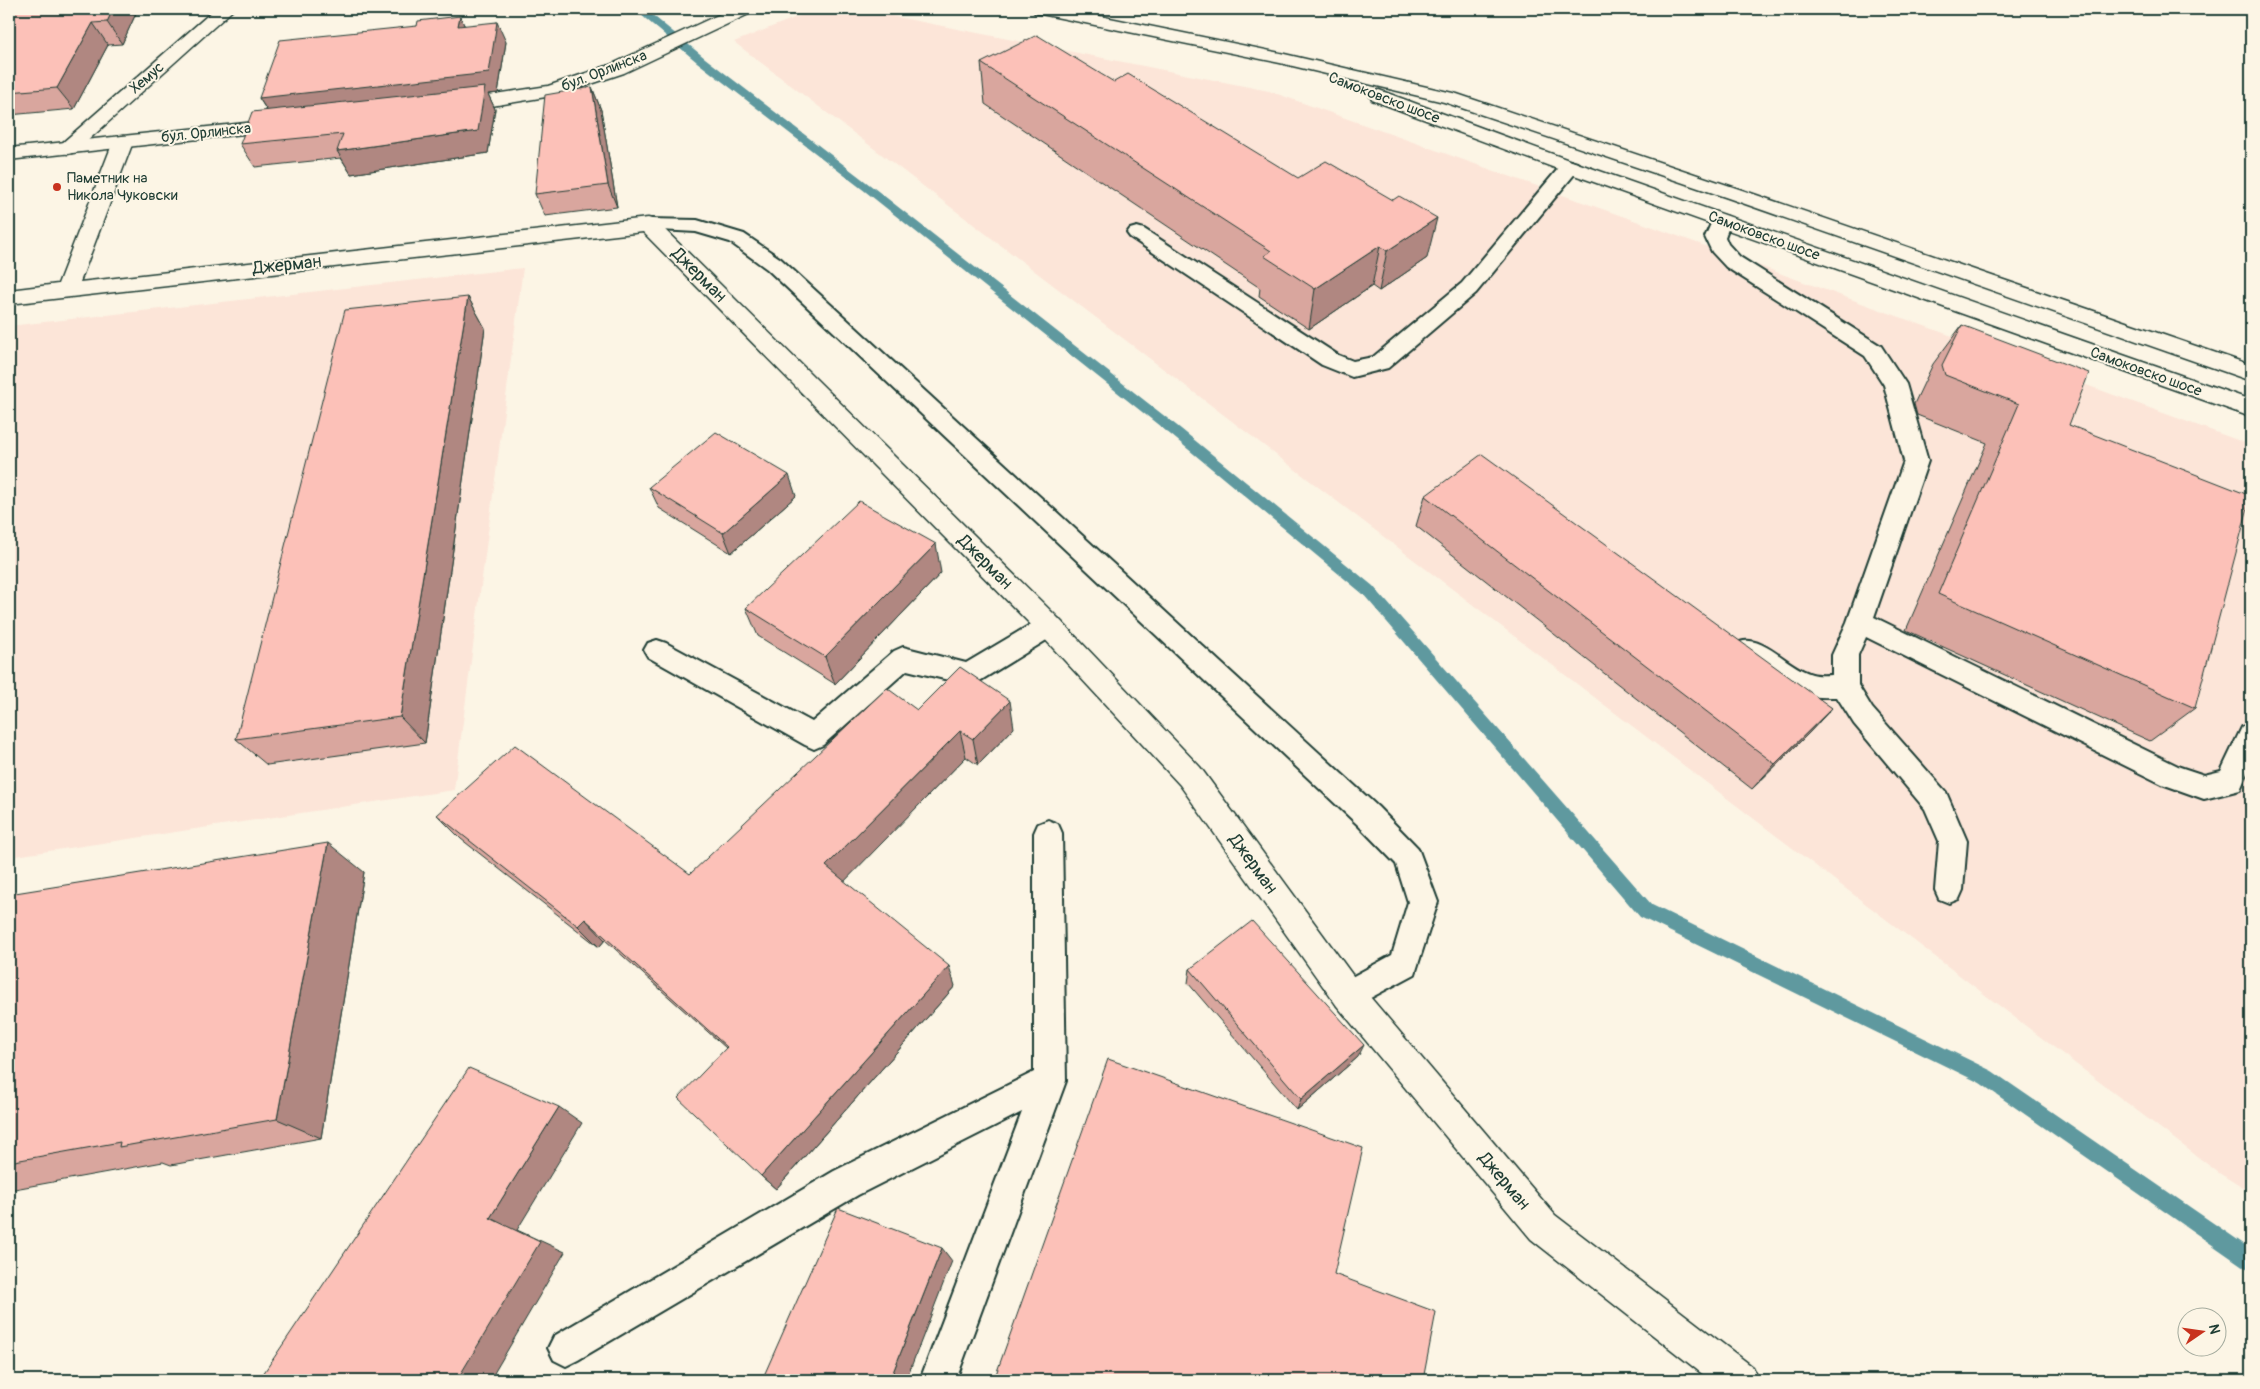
<svg xmlns="http://www.w3.org/2000/svg" width="2260" height="1389" font-family="Pangolin,sans-serif">
<rect width="100%" height="100%" fill="#fcf5e5"/>
<filter id="ink" filterUnits="userSpaceOnUse"><feTurbulence type="fractalNoise" baseFrequency=".02" numOctaves="2"/><feDisplacementMap in="SourceGraphic" scale="10" xChannelSelector="R" yChannelSelector="G"/><feConvolveMatrix kernelMatrix="1 2 1 2 8 2 1 2 1" color-interpolation-filters="sRGB"/></filter>
<g filter="url(#ink)">
<path fill="#fce5d8" d="M817,9h40l412,82 384,136 598,218v748l-32,-20 -1485,-1131z
M523,268l-69,522 -445,67v-531z"/>
<g fill="none" stroke-linecap="round" stroke-linejoin="round">
<path fill="#5f999f" fill-rule="evenodd" d="M634,9h11l60,49 169,130 307,241 192,157 279,319 340,166 259,178v21l-7,-3 -264,-184 -340,-166 -277,-323 -192,-159 -305,-243 -169,-130z"/>
<defs>
<path id="service" d="M1570,161l7,2 2,4 -2,4 -101,122 -88,75 -36,9 -30,-12 -192,-128 -3,-4 3,-4 7,-2 7,2 194,126 15,6 20,-4 89,-74 101,-120z
M1721,215l7,2 3,4 -6,16 3,7 12,13 141,89 25,38 22,77 -54,156 306,150 24,8 17,-4 21,-44 9,-3v40l-11,26 -36,9 -42,-15 -296,-147 -8,18v30l14,23 74,84 21,49 -4,49 -4,9 -10,4 -10,-4 -4,-9 4,-49 -14,-32 -71,-85 -17,-27c-9,0 -21,1 -30,-2 -20,-6 -62,-28 -71,-46l4,-7c23,-8 48,26 72,32 6,2 14,1 20,1v-20l15,-33 57,-161 -20,-76 -19,-29 -139,-89 -14,-15 -7,-15 9,-20z
M648,219l49,1 47,14 37,25 597,548 40,41 20,54 -23,72 -67,36 -11,-5 -4,-10 4,-10 55,-30 16,-53 -12,-38 -38,-39 -591,-556 -37,-27 -34,-10 -55,-3 -3,-4 3,-4z
M1049,616l9,3 4,7 -4,7 -80,49 -9,3 -62,-15 -84,75 -9,4 -9,-4 -157,-88 -4,-7 4,-7 9,-3 9,3 146,79 82,-71 9,-4 63,16 74,-44z
M1048,820l10,4 4,9 4,248 -110,299h-36l102,-268 -164,83 -280,165 -12,6 -12,-6 -6,-12 6,-12 280,-165 200,-99v-239l4,-9z"/>
<path id="minor" d="M215,9h19l-159,143 -7,2 -7,-2 -3,-4 3,-4z
M123,136l7,2 3,4 -53,140 568,-64 7,2 403,398 142,149 159,217 196,231 198,152 6,13h-49l-179,-141 -194,-233 -157,-221 -140,-151 -397,-402 -634,72v-14l49,-6 55,-142 3,-4z"/>
<path id="tertiary" d="M731,9h23l-3,4 -127,60 -66,22 -103,17 -7,-2 -2,-4 2,-4 7,-2 93,-14 62,-21z
M283,119l7,2 3,4 -3,4 -281,31v-12z"/>
<path id="secondary" d="M1032,9h34l214,44 177,41 285,96 509,175v16l-523,-183 -284,-96 -164,-39 -239,-49 -6,-1z
M1379,90l198,73 674,237v17l-688,-246 -191,-71 -2,-4 2,-4z"/>
</defs>
<use href="#service" stroke="#1f3d34" stroke-width="4"/>
<use href="#minor" stroke="#1f3d34" stroke-width="3"/>
<use href="#tertiary" stroke="#1f3d34" stroke-width="3"/>
<use href="#secondary" stroke="#1f3d34" stroke-width="3"/>
<use href="#service" fill="#fcf5e5" fill-rule="evenodd"/>
<use href="#minor" fill="#fcf5e5" fill-rule="evenodd"/>
<use href="#tertiary" fill="#fcf5e5" fill-rule="evenodd"/>
<use href="#secondary" fill="#fcf5e5" fill-rule="evenodd"/>
</g>
<path fill="#d9a69e" stroke="#1f3d34" d="M9,9h129l-16,35 -14,1 -34,64 -65,6z
M460,16l4,9 42,17 -8,51 -10,1 7,15 -7,44 -137,21 -10,-16 -86,9 -15,-23 27,-33 -8,-13 158,-72z
M981,63l133,19 313,176 -48,33 -7,-5 -63,43 -50,-33 1,-8 -275,-184z
M592,87l9,23 16,97 -72,9 -10,-22z
M468,297l17,31 -60,415 -158,22 -31,-26z
M1962,325l107,100 126,283 -45,33 -244,-111 81,-187 -70,-28 -3,-11 19,-40z
M649,487l147,9 -65,57 -72,-45z
M1425,496l407,212 -24,26 -56,55 -336,-263z
M941,573l-106,111 -77,-48 -12,-28z
M917,710l97,18 -36,37 -12,-8 -122,124 111,105 -179,203 -15,-13 -35,-128 -121,-108 -6,7 -138,-108 -24,-24 253,59z
M364,872l-43,266 -150,27 -8,-3 -154,28v-296z
M1190,969l168,88 -61,53 -109,-127z"/>
<path fill="#b08781" stroke="#1f3d34" d="M113,9h25l-16,35 -15,-22z
M460,16l9,20 -11,-10z
M497,22l9,20 -8,51 -10,1 7,15 -7,44 -137,21 -14,-23 141,-20 -206,-13 -13,-20z
M93,23l15,22 -34,64 -17,-21z
M592,87l9,23 16,97 -9,-22z
M1437,218l-10,40 -48,33 8,-40z
M1380,246l-8,40 -63,43 6,-40z
M468,297l17,31 -60,415 -25,-26z
M789,475l7,21 -65,57 -8,-20z
M936,544l5,29 -106,111 -10,-27z
M1010,701l4,27 -36,37 -5,-26z
M1832,708l-24,26 -56,55 23,-25z
M960,731l6,26 -129,132 -11,-23z
M328,843l36,29 -43,266 -44,-19z
M585,919l20,21 -6,7 -21,-21z
M949,966l6,20 -179,203 -15,-13z
M1364,1045l-6,12 -61,53 4,-11z
M559,1107l23,16 -65,107 48,22 -75,128h-33l33,-162z
M942,1248l10,13 -46,119h-16z
M383,1377l19,3h-21z"/>
<path fill="#fcc1b8" stroke="#1f3d34" d="M9,9h104l-6,13 -14,1 -36,65 -48,4z
M460,16l-2,10 39,-4 -8,51 -230,25 21,-58 137,-14 1,-5z
M1037,35l77,47 14,-8 170,104 28,-17 67,39 6,-4 38,22 -50,33 -7,-5 -65,43 -51,-33 7,-5 -290,-188z
M485,87l-7,44 -141,20 6,-17 -103,10 12,-32z
M592,87l16,98 -73,9 10,-99z
M468,297l-68,420 -164,22 109,-429z
M1962,325l127,48 -20,52 182,71 -56,212 -257,-114 81,-190 -74,-29 -3,-10z
M716,432l73,43 -66,58 -74,-46z
M1482,454l350,254 -57,56 -350,-268z
M859,501l77,43 -111,113 -79,-49z
M960,667l50,34 -37,38 -13,-8 -134,135 123,100 -188,210 -83,-78 49,-51 -142,-128 -7,7 -141,-111 78,-70 175,129 197,-186 30,22z
M328,843l-51,276 -158,28 1,-5 -111,20v-268z
M1252,921l112,124 -63,54 -111,-130z
M1108,1059l255,89 -29,126 102,38 -13,68h-429z
M469,1068l90,39 -69,111 50,24 -83,138h-69l-5,-3 -2,3h-122z
M838,1208l104,40 -52,132h-128z"/>
</g>
<circle fill="#c8321e" stroke="#fcf5e5" stroke-width="2" cx="57" cy="187" r="5"/>
<g text-anchor="middle" dominant-baseline="central" stroke-width="4" stroke-linejoin="round" paint-order="stroke">
<g font-size="15" fill="#1f3d34" stroke="#fcf5e5">
<text transform="translate(604 71) rotate(-21)">бул. Орлинска</text>
<text transform="translate(147 78) rotate(-41)">Хемус</text>
<text transform="translate(1384 98) rotate(21)">Самоковско шосе</text>
<text transform="translate(206 133) rotate(-6)">бул. Орлинска</text>
<text transform="translate(1764 236) rotate(20)">Самоковско шосе</text>
<text transform="translate(2146 372) rotate(20)">Самоковско шосе</text>
</g>
<g font-size="15" fill="#1f3d34" stroke="#fcf5e5" text-anchor="start">
<text x="67" y="178">Паметник на<tspan x="67" dy="17">Никола Чуковски</tspan></text>
</g>
<g font-size="18" fill="#1f3d34" stroke="#fcf5e5">
<text transform="translate(287 265) rotate(-6)">Джерман</text>
<text transform="translate(699 275) rotate(45)">Джерман</text>
<text transform="translate(985 562) rotate(45)">Джерман</text>
<text transform="translate(1253 864) rotate(54)">Джерман</text>
<text transform="translate(1504 1181) rotate(50)">Джерман</text>
</g>
</g>
<rect width="2260" height="1389" fill="none" stroke="#fcf5e5" stroke-width="30"/>
<rect x="15" y="15" width="2230" height="1359" fill="none" stroke="#1f3d34" stroke-width="2" filter="url(#ink)"/>
<g transform="translate(2202 1332) rotate(77)"><circle r="24" fill="#fcf5e5" stroke="#a4ab9e"/>
<path d="M0-4L9 19L0 12L-9 19Z" fill="#c8321e"/>
<text y="-8" font-size="14" font-weight="bold" text-anchor="middle" fill="#1f3d34">N</text>
</g>
</svg>
